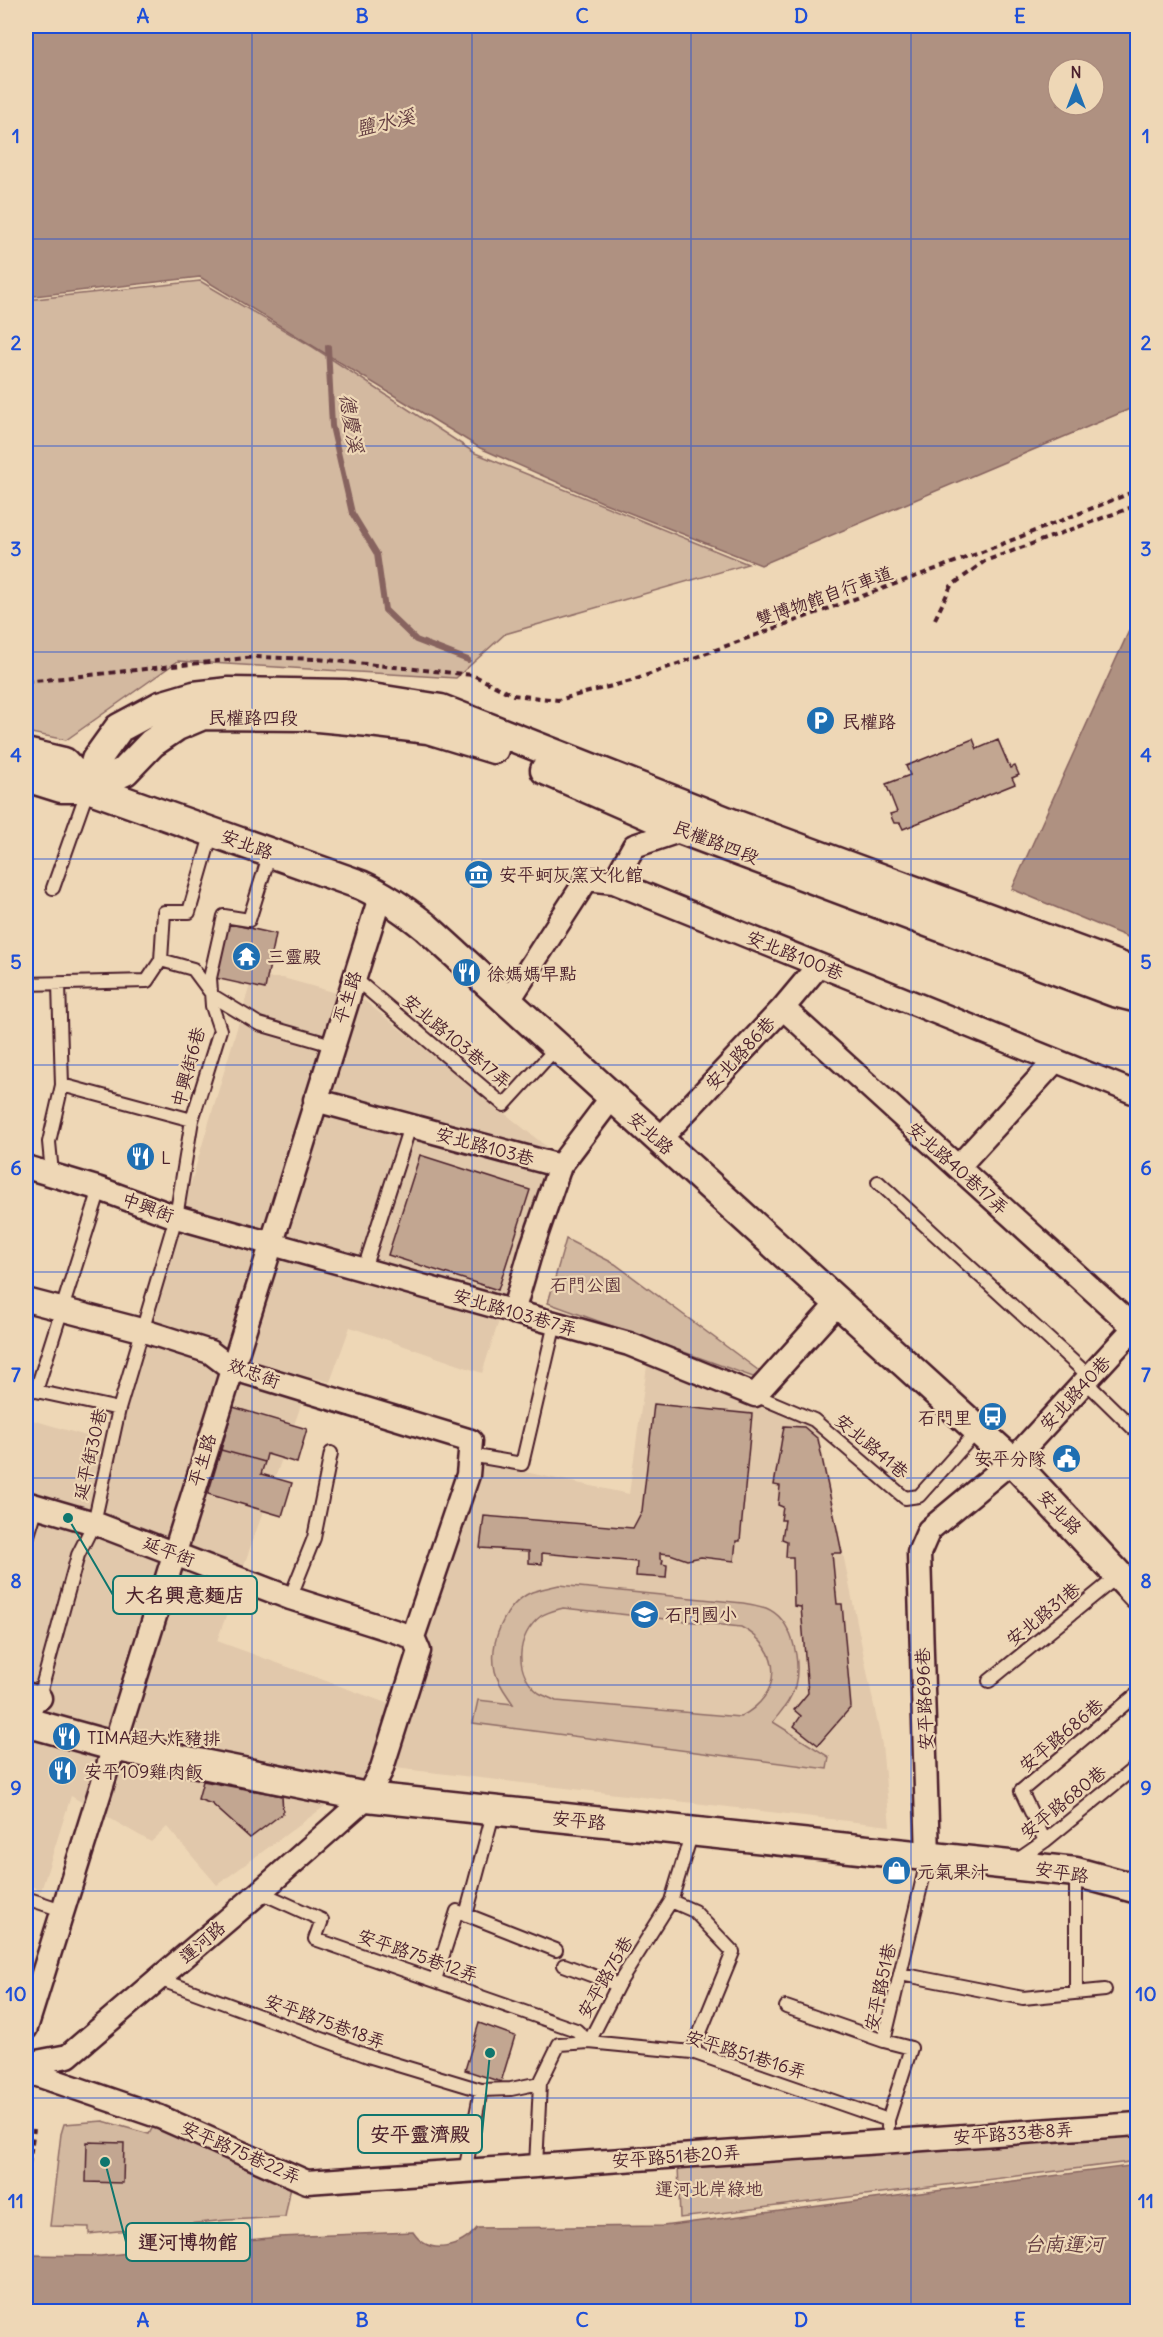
<svg xmlns="http://www.w3.org/2000/svg" width="1163" height="2337" font-family="Delius,'LXGW WenKai TC',sans-serif">
<rect width="100%" height="100%" fill="#eed7b6"/>
<filter id="ink" filterUnits="userSpaceOnUse"><feTurbulence type="fractalNoise" baseFrequency=".0167" numOctaves="2"/><feDisplacementMap in="SourceGraphic" scale="12" xChannelSelector="R" yChannelSelector="G"/><feConvolveMatrix kernelMatrix="1 2 1 2 8 2 1 2 1" color-interpolation-filters="sRGB"/></filter>
<g filter="url(#ink)">
<path fill="#e1c8ab" d="M252,978h31l82,23 183,147v21l-66,204 -132,-46 -20,55 -19,-5 -94,264 172,63 -20,70 -152,111 -50,-58 -16,15 -80,-46 -30,95 -15,-8v-465l87,26z
M647,1366l147,50 24,15 64,314 8,81 -495,-58 33,-116 -3,-16 57,-173 147,31z"/>
<path fill="#d3b9a0" stroke="#8e6c66" stroke-width="1.5" fill-rule="evenodd" d="M200,281l113,66 162,106 273,111 -243,70 -49,44 -278,-17 -112,79 -40,-8v-432z
M566,1239l49,25 147,109 -9,4 -205,-74z
M559,1585l184,18c7,1 16,3 23,5 27,11 35,53 29,78 -4,15 -14,25 -22,36l56,35 -2,12 -354,-46 5,-23 35,4c-7,-11 -15,-20 -18,-33 -6,-28 9,-67 37,-79 9,-3 18,-5 27,-7zM563,1608l178,19c43,22 42,68 -1,90l-184,-16c-5,-3 -12,-5 -17,-8 -26,-20 -23,-58 2,-77 6,-4 15,-6 22,-8z
M103,2121l46,13 6,-11 136,63 -6,31 -58,3 -138,14v-7l-39,-1 11,-92 3,-10z
M1137,2134v27l-457,57 -2,-53z"/>
<path fill="#af9181" stroke="#87635f" stroke-width="1.5" fill-rule="evenodd" d="M26,26h1111v380l-376,159 -159,-63 -122,-54 -280,-171 -174,20zM1058,69h36v36h-36z
M1137,613l1,328h-1l-125,-52z
M1137,2165v146h-1111v-56l75,1 177,-19 135,-5c16,25 48,16 64,-4l186,-2z"/>
<g fill="none" stroke-linecap="round" stroke-linejoin="round">
<path stroke="#87635f" stroke-width="6" d="M328,347l4,79 20,87 25,41 8,56 31,30 52,20"/>
</g>
<path fill="#c2a691" stroke="#4a1f2b" stroke-width="1.5" d="M973,739l4,10 21,-9 12,28 5,-2 4,9 -7,3 3,6 -112,45 -3,-6h-6l-4,-9 7,-2 -11,-28 24,-9 -4,-9z
M226,923l50,11 -11,55 -50,-11z
M420,1155l110,35 -32,100 -110,-35z
M654,1404l98,10 -12,127h-4l-2,20 -33,-4 -14,3 -17,-6 -10,-1v6l3,1 -1,4 5,1 -1,13 -30,-2 1,-14 -95,-9v11l-13,-1v-12l-49,-3 4,-32 149,12 9,-17z
M233,1407l74,22 -10,34 -30,-9 -2,8 -44,-12z
M784,1426l20,1 14,12 24,114h-10l5,51h5l9,103 -33,38 -24,-19 7,-10 -7,-6 14,-17 -7,-86 -7,-1 -1,-49h-7l1,-16 -5,-2 3,-19h-4l2,-13 -5,-2 2,-19 -6,-1z
M221,1450l44,12 -4,12 31,9 -10,33 -74,-22z
M203,1781l79,15 1,17 -33,25 -38,-34 -14,-5z
M479,2023l36,13 -14,46 -36,-12z
M87,2142l37,1 -1,40 -37,-1z"/>
<g fill="none" stroke-linecap="round" stroke-linejoin="round">
<defs>
<path id="service" d="M53,888l35,-99
M161,960l3,-48h25l23,-80
M353,977l151,128 53,-58
M26,984l121,-3 14,-21 32,9 20,27 46,28 73,21
M62,1085l130,35
M52,1173l-3,-31 13,-57 -3,-101
M878,1182l212,195
M100,1189l-64,202 83,18
M364,1269l46,-143
M1086,1382l52,51
M755,1395l59,25 91,78 14,-2 59,-66
M470,1455l52,9 33,-141
M26,1542l11,-36
M290,1598l24,-60 17,-85
M989,1681l130,-106
M32,1723l46,-168 16,-32 25,-114 57,-192 16,-97 28,-90 -8,-24 -2,-28 14,-62 25,4 21,-67
M1045,1841l-24,-50 117,-98
M1016,1861l29,-20 93,-76
M1076,1872v121
M260,1892l62,28 -7,19 261,91 13,12 103,10 196,68
M26,1898l36,12
M671,1901l23,10 39,41 -41,100
M466,1915l28,-105
M564,1965l54,20
M901,1974l122,24 82,-8
M159,1979l209,77 113,34
M435,1980l22,-69 99,39
M786,2007l98,34
M888,2127v-7l23,-72 -27,-7 44,-184
M536,2166l4,-83
M465,2171l16,-81 30,-1 29,-6 19,-39 30,-2 29,-57 53,-84 21,-69"/>
<path id="minor" d="M614,882l20,-36 48,-16 4,-7
M507,1003l80,-124 27,3 524,212
M783,1008l355,323
M315,1100l245,66 52,-69
M659,1140l124,-132 36,-43
M26,1167l74,22 76,28 453,127 126,51 83,-92
M958,1167l97,-106
M26,1300l115,30 69,22 21,16 240,73 -3,34 -55,162 6,14 -38,120 -14,26 -107,95 -192,164 -42,8
M513,1312l19,-65 28,-81
M26,1503l68,20 196,75 123,39
M26,1694l14,4
M928,1857l-9,-304 10,-23 83,-69 126,-137
M26,2028l355,-1134
M26,2071l134,46 147,65 831,-58"/>
<path id="tertiary" d="M26,753l38,9 24,26
M545,770l137,60 432,162 24,6
M26,777l35,11h27l273,97c24,11 44,25 65,42l586,534 126,135
M88,788l8,-28 23,-32 41,-22 34,-10 35,-4 117,2 95,15 293,115 404,149
M88,788l37,-17 27,-28 25,-17 26,-11 104,1 63,6 58,7 66,20
M26,1722l87,24 254,51 709,75 62,17"/>
</defs>
<use href="#service" stroke="#4a1f2b" stroke-width="16"/>
<use href="#minor" stroke="#4a1f2b" stroke-width="27"/>
<use href="#tertiary" stroke="#4a1f2b" stroke-width="33"/>
<path stroke="#4a1f2b" stroke-width="4" stroke-dasharray="6 4.5" stroke-linecap="butt" d="M935,619l16,-33 34,-25 153,-56
M26,682l229,-25 62,2 156,16 40,20 45,5 73,-19 351,-129 156,-62
M26,2185l8,-56"/>
<use href="#service" stroke="#eed7b6" stroke-width="12"/>
<use href="#minor" stroke="#eed7b6" stroke-width="22"/>
<use href="#tertiary" stroke="#eed7b6" stroke-width="28"/>
</g>
</g>
<path fill="none" stroke="#1d4ed8" stroke-width="1.5" stroke-opacity="0.55" d="M252,26v2286M472,26v2286M691,26v2286M911,26v2286M26,239h1112M26,446h1112M26,652h1112M26,859h1112M26,1065h1112M26,1272h1112M26,1478h1112M26,1685h1112M26,1891h1112M26,2098h1112"/>
<defs>
<symbol id="parking-disc" viewBox="-11 -11 22 22"><circle r="9.5" fill="#1f6fb2" stroke="#eed7b6"/><path d="M-3.5-5.5H1a3.5 3.5 0 0 1 0 7H-1V5.5H-3.5ZM-1-3.4V-.6H.8a1.4 1.4 0 0 0 0-2.8Z" fill="#fff"/></symbol>
<symbol id="museum-disc" viewBox="-11 -11 22 22"><circle r="9.5" fill="#1f6fb2" stroke="#eed7b6"/><path d="M0-6L6-3V-2H-6V-3ZM-5-1h2V3h-2ZM-1-1h2V3h-2ZM3-1h2V3H3ZM-6 4H6V6H-6Z" fill="#fff"/></symbol>
<symbol id="temple-disc" viewBox="-11 -11 22 22"><circle r="9.5" fill="#1f6fb2" stroke="#eed7b6"/><path d="M0-6L5-2H3V0L6.5 2.5H4V6H1.5V3h-3V6H-4V2.5H-6.5L-3 0V-2H-5Z" fill="#fff"/></symbol>
<symbol id="restaurant-disc" viewBox="-11 -11 22 22"><circle r="9.5" fill="#1f6fb2" stroke="#eed7b6"/><path d="M-5-6h1v4h1v-4h1v4h1v-4h1v5L-1.5 .5V6h-2V.5L-5-1ZM5-6V6H3V1.5H1.5Q1.5-4 5-6Z" fill="#fff"/></symbol>
<symbol id="bus-disc" viewBox="-11 -11 22 22"><circle r="9.5" fill="#1f6fb2" stroke="#eed7b6"/><path d="M-5-6H5V4H4V6H2V4H-2V6H-4V4H-5ZM-3.5-4V0h7V-4ZM-3.5 1.2v1.5H-2V1.2ZM2 1.2v1.5H3.5V1.2Z" fill="#fff"/></symbol>
<symbol id="civic-disc" viewBox="-11 -11 22 22"><circle r="9.5" fill="#1f6fb2" stroke="#eed7b6"/><path d="M-.6-6.5H3V-4.5H.6V-3L4-1V1h2V6H-6V1h2V-1L-.6-3ZM-1.2 2.5V6h2.4V2.5Z" fill="#fff"/></symbol>
<symbol id="school-disc" viewBox="-11 -11 22 22"><circle r="9.5" fill="#1f6fb2" stroke="#eed7b6"/><path d="M0-5L7-2L0 1L-7-2ZM-4 1L0 2.5L4 1V4Q0 6-4 4Z" fill="#fff"/></symbol>
<symbol id="shop-disc" viewBox="-11 -11 22 22"><circle r="9.5" fill="#1f6fb2" stroke="#eed7b6"/><path d="M-5-2.5h2.3a2.7 3.5 0 0 1 5.4 0H5L5.5 6h-11ZM-1.5-2.5h3a1.5 2.3 0 0 0-3 0Z" fill="#fff"/></symbol>
</defs>
<g fill-rule="evenodd">
<use href="#parking-disc" x="804" y="704" width="33" height="33"/>
<use href="#museum-disc" x="462" y="858" width="33" height="33"/>
<use href="#temple-disc" x="230" y="940" width="33" height="33"/>
<use href="#restaurant-disc" x="450" y="956" width="33" height="33"/>
<use href="#restaurant-disc" x="124" y="1140" width="33" height="33"/>
<use href="#bus-disc" x="976" y="1400" width="33" height="33"/>
<use href="#civic-disc" x="1050" y="1442" width="33" height="33"/>
<use href="#school-disc" x="628" y="1598" width="33" height="33"/>
<use href="#restaurant-disc" x="50" y="1720" width="33" height="33"/>
<use href="#restaurant-disc" x="46" y="1754" width="33" height="33"/>
<use href="#shop-disc" x="880" y="1854" width="33" height="33"/>
</g>
<g text-anchor="middle" dominant-baseline="central" stroke-width="4.5" stroke-linejoin="round" paint-order="stroke">
<g font-size="18" fill="#4a1f2b" stroke="#eed7b6">
<text transform="translate(824 596) rotate(-20)">雙博物館自行車道</text>
<text x="253" y="717">民權路四段</text>
<text transform="translate(716 842) rotate(21)">民權路四段</text>
<text transform="translate(247 844) rotate(20)">安北路</text>
<text transform="translate(795 955) rotate(22)">安北路100巷</text>
<text transform="translate(347 997) rotate(-72)">平生路</text>
<text transform="translate(457 1041) rotate(40)">安北路103巷17弄</text>
<text transform="translate(740 1053) rotate(-47)">安北路86巷</text>
<text transform="translate(188 1067) rotate(-75)">中興街6巷</text>
<text transform="translate(651 1133) rotate(42)">安北路</text>
<text transform="translate(485 1146) rotate(15)">安北路103巷</text>
<text transform="translate(958 1168) rotate(42)">安北路40巷17弄</text>
<text transform="translate(148 1207) rotate(20)">中興街</text>
<text transform="translate(515 1312) rotate(16)">安北路103巷7弄</text>
<text transform="translate(254 1373) rotate(20)">效忠街</text>
<text transform="translate(1075 1393) rotate(-47)">安北路40巷</text>
<text transform="translate(872 1446) rotate(40)">安北路41巷</text>
<text transform="translate(90 1454) rotate(-77)">延平街30巷</text>
<text transform="translate(202 1460) rotate(-73)">平生路</text>
<text transform="translate(1060 1512) rotate(47)">安北路</text>
<text transform="translate(169 1551) rotate(21)">延平街</text>
<text transform="translate(1043 1614) rotate(-39)">安北路31巷</text>
<text transform="translate(924 1699) rotate(-92)">安平路696巷</text>
<text transform="translate(1061 1735) rotate(-40)">安平路686巷</text>
<text transform="translate(1063 1802) rotate(-39)">安平路680巷</text>
<text transform="translate(579 1820) rotate(6)">安平路</text>
<text transform="translate(1062 1872) rotate(9)">安平路</text>
<text transform="translate(202 1942) rotate(-41)">運河路</text>
<text transform="translate(418 1955) rotate(19)">安平路75巷12弄</text>
<text transform="translate(605 1977) rotate(-60)">安平路75巷</text>
<text transform="translate(880 1987) rotate(-78)">安平路51巷</text>
<text transform="translate(325 2021) rotate(20)">安平路75巷18弄</text>
<text transform="translate(746 2054) rotate(17)">安平路51巷16弄</text>
<text transform="translate(1013 2133) rotate(-4)">安平路33巷8弄</text>
<text transform="translate(241 2152) rotate(24)">安平路75巷22弄</text>
<text transform="translate(676 2156) rotate(-4)">安平路51巷20弄</text>
</g>
<g font-size="18" fill="#4a1f2b" stroke="#eed7b6" text-anchor="start">
<text x="842" y="721">民權路</text>
<text x="499" y="874">安平蚵灰窯文化館</text>
<text x="267" y="956">三靈殿</text>
<text x="487" y="973">徐媽媽早點</text>
<text x="161" y="1157">L</text>
<text x="972" y="1417" text-anchor="end">石門里</text>
<text x="1046" y="1458" text-anchor="end">安平分隊</text>
<text x="665" y="1614">石門國小</text>
<text x="87" y="1737">TIMA超大炸豬排</text>
<text x="84" y="1771">安平109雞肉飯</text>
<text x="917" y="1871">元氣果汁</text>
</g>
<g font-size="18" fill="#5f363d" stroke="#eed7b6">
<text x="586" y="1284">石門公園</text>
<text x="709" y="2188">運河北岸綠地</text>
</g>
<g font-size="20" font-style="italic" fill="#633c40" stroke="#eed7b6">
<text transform="translate(385 122) rotate(-13)">鹽水溪</text>
<text transform="translate(352 423) rotate(81)">德慶溪</text>
<text x="1064" y="2243">台南運河</text>
</g>
</g>
<path fill="none" stroke="#0f766e" stroke-width="2" d="M68 1518L113 1595M490 2053L482 2134M105 2162L126 2242"/>
<g fill="#0f766e" stroke="#eed7b6" stroke-width="2">
<circle cx="68" cy="1518" r="6"/>
<circle cx="490" cy="2053" r="6"/>
<circle cx="105" cy="2162" r="6"/>
</g>
<g fill="#eed7b6" stroke="#0f766e" stroke-width="2">
<rect x="113" y="1576" width="144" height="38" rx="6"/>
<rect x="358" y="2115" width="124" height="38" rx="6"/>
<rect x="126" y="2223" width="124" height="38" rx="6"/>
</g>
<g font-size="20" text-anchor="middle" font-weight="bold" fill="#4a1f2b">
<text x="185" y="1602">大名興意麵店</text>
<text x="420" y="2141">安平靈濟殿</text>
<text x="188" y="2249">運河博物館</text>
</g>
<rect width="1163" height="2337" fill="none" stroke="#eed7b6" stroke-width="66"/>
<g transform="translate(1076 87)"><circle r="28" fill="#eed7b6" stroke="#ac8d7e" stroke-width="1.5"/>
<path d="M0-4.5L10 22L0 15L-10 22Z" fill="#1f6fb2"/>
<text y="-9" font-size="16" font-weight="bold" text-anchor="middle" fill="#4a1f2b">N</text>
</g>
<rect x="33" y="33" width="1097" height="2271" fill="none" stroke="#1d4ed8" stroke-width="2"/>
<g font-size="20" text-anchor="middle" font-weight="bold" fill="#1d4ed8">
<text x="143" y="23">A</text>
<text x="362" y="23">B</text>
<text x="582" y="23">C</text>
<text x="801" y="23">D</text>
<text x="1020" y="23">E</text>
<text x="16" y="143">1</text>
<text x="1146" y="143">1</text>
<text x="16" y="350">2</text>
<text x="1146" y="350">2</text>
<text x="16" y="556">3</text>
<text x="1146" y="556">3</text>
<text x="16" y="762">4</text>
<text x="1146" y="762">4</text>
<text x="16" y="969">5</text>
<text x="1146" y="969">5</text>
<text x="16" y="1175">6</text>
<text x="1146" y="1175">6</text>
<text x="16" y="1382">7</text>
<text x="1146" y="1382">7</text>
<text x="16" y="1588">8</text>
<text x="1146" y="1588">8</text>
<text x="16" y="1795">9</text>
<text x="1146" y="1795">9</text>
<text x="16" y="2001">10</text>
<text x="1146" y="2001">10</text>
<text x="16" y="2208">11</text>
<text x="1146" y="2208">11</text>
<text x="143" y="2327">A</text>
<text x="362" y="2327">B</text>
<text x="582" y="2327">C</text>
<text x="801" y="2327">D</text>
<text x="1020" y="2327">E</text>
</g>
</svg>
